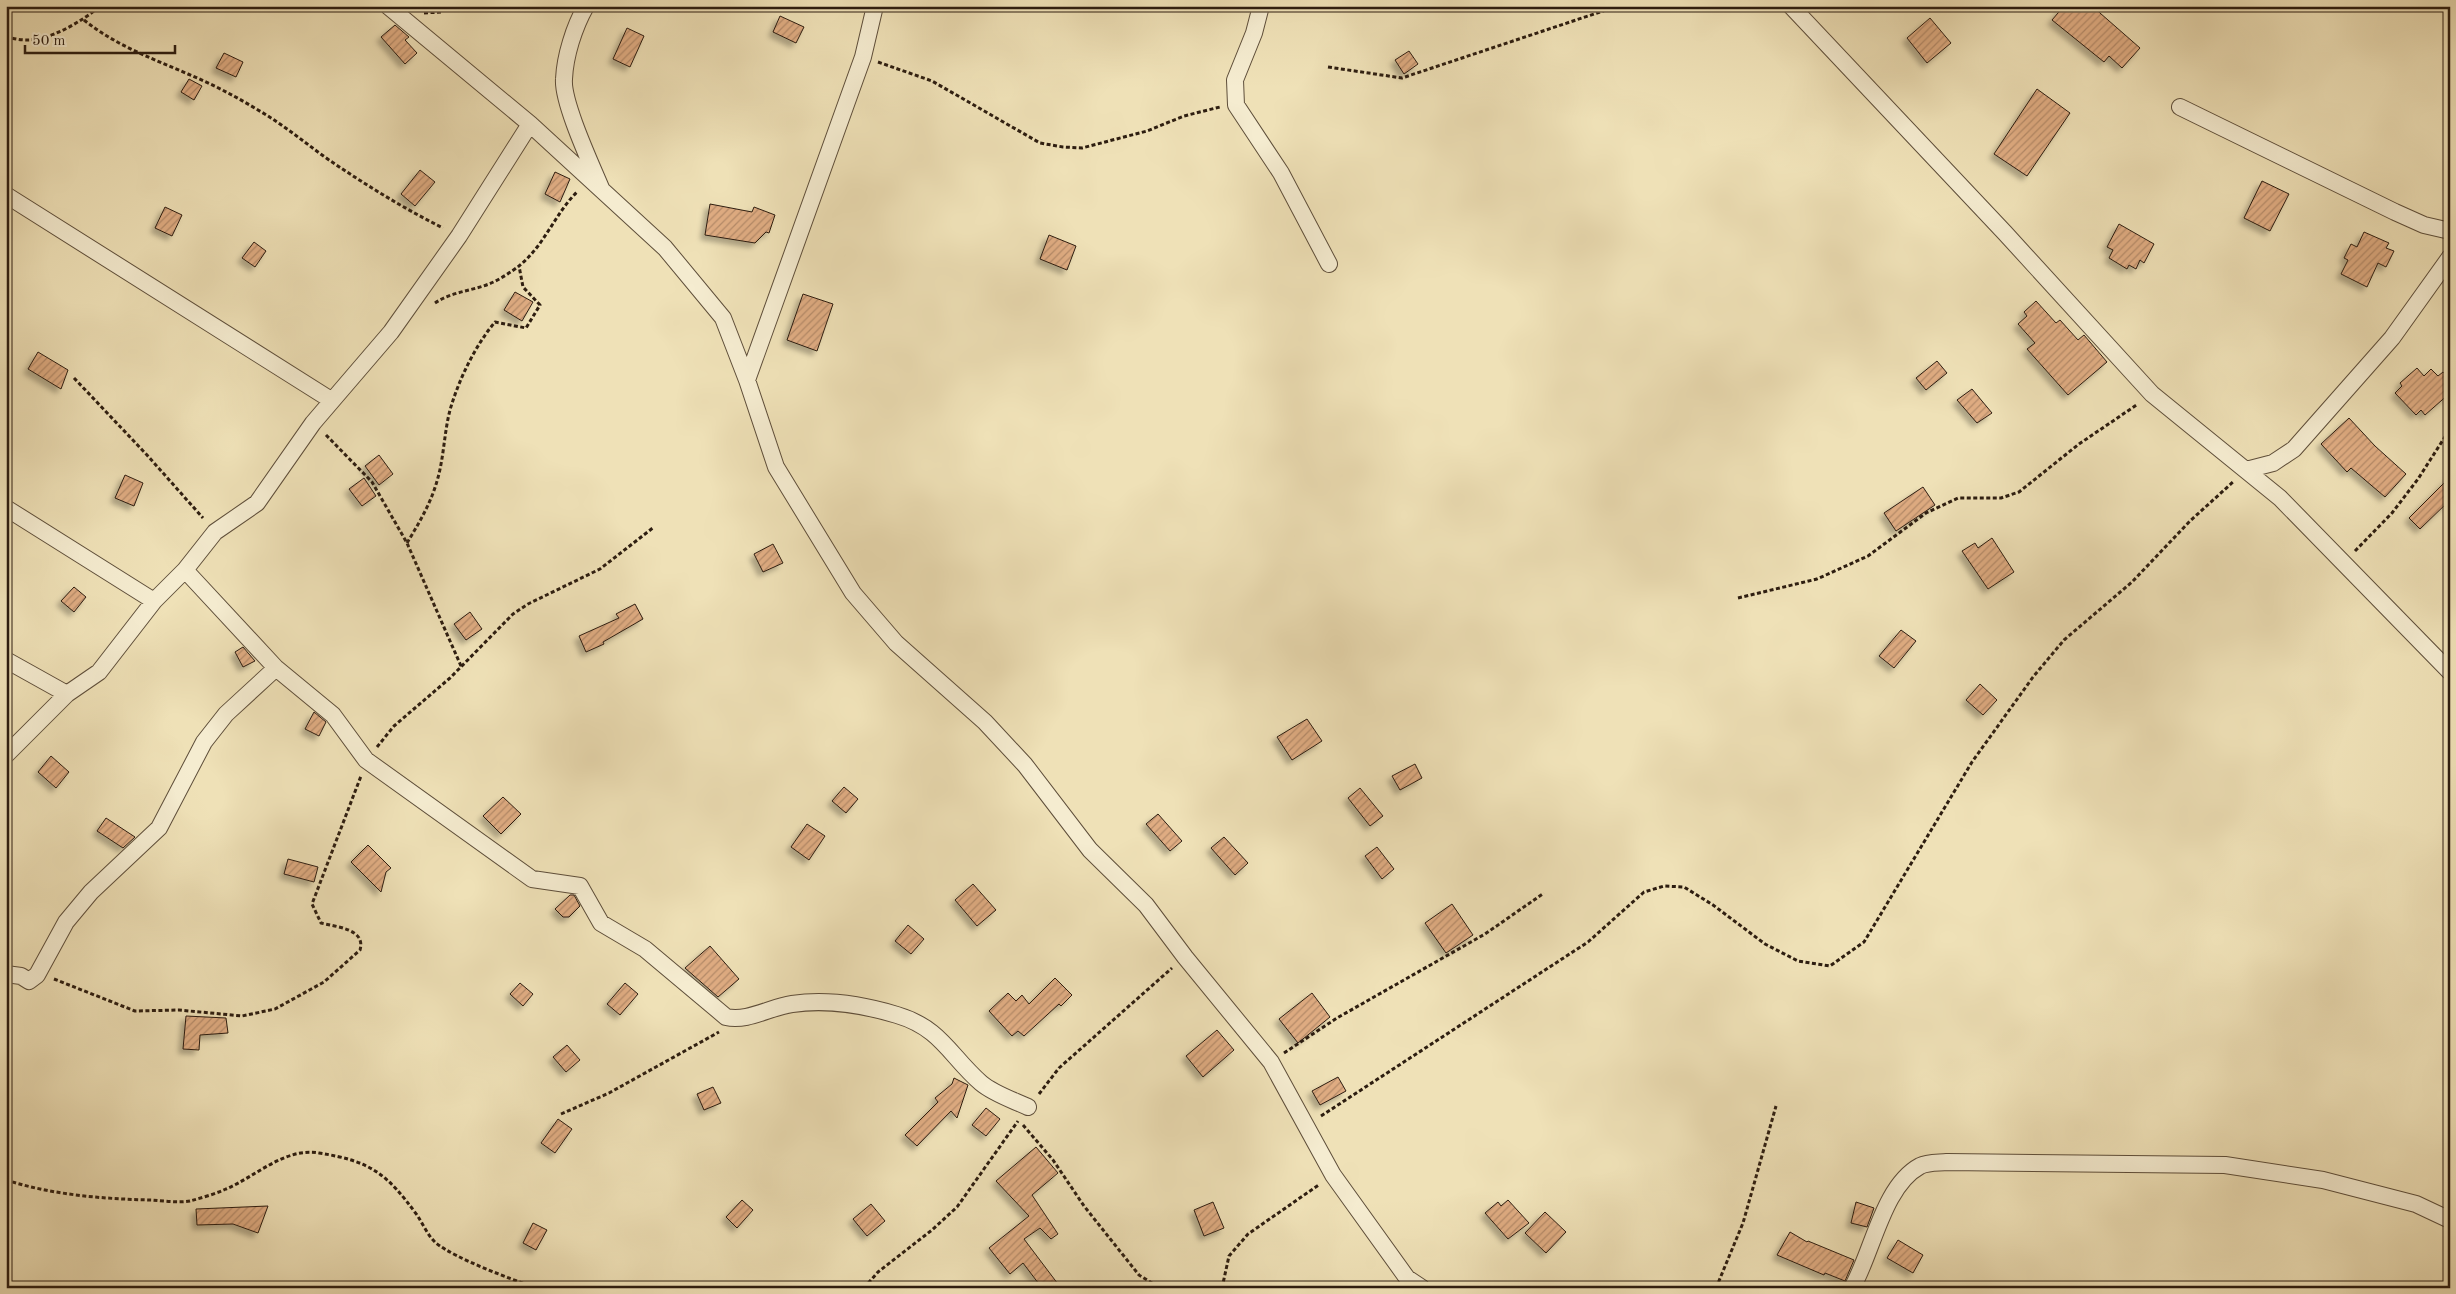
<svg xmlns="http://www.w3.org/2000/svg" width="2456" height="1294" font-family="'Old Standard TT',serif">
<defs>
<pattern id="building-hatch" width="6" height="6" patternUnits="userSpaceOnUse" patternTransform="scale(1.25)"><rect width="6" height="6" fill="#dfac82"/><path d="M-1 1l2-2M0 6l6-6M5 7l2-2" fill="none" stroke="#b58b69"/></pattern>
<filter id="shadow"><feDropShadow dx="-4.5" dy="4.5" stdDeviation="2.5" flood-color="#0004"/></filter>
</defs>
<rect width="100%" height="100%" fill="#efe1b7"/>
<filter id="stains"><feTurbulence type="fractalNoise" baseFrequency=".004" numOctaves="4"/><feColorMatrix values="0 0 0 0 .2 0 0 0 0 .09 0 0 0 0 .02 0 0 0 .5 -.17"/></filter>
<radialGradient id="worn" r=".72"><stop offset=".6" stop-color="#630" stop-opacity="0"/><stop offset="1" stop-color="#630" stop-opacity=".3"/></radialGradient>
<path fill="url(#building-hatch)" stroke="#2d1d10" filter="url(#shadow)" d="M2064,6h28l48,42 -18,20 -13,-12 -5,6 -52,-42z
M780,16l24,11 -8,16 -23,-11z
M1930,18l21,25 -24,20 -20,-25z
M395,25l14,12 -4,3 12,13 -12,11 -24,-27z
M627,28l17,8 -14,31 -17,-8z
M1409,51l9,13 -14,10 -9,-14z
M224,53l19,9 -7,15 -20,-9z
M189,79l13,7 -8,14 -13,-8z
M2037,89l33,24 -43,63 -33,-22z
M420,170l15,12 -20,24 -14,-12z
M555,172l15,7 -10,23 -15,-8z
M2262,181l27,13 -19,37 -26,-13z
M710,204l42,8 2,-5 21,8 -6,18 -3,-1 -11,11 -50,-8z
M165,207l17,8 -10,21 -17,-8z
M2119,224l35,20 -10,19 -4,-3 -4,9 -7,-4 -2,4 -18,-11 4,-8 -6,-3z
M2364,232l25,11 -3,5 8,3 -8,16 -8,-4 -11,24 -26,-13 7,-14 -4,-2 7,-14 6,3z
M1049,235l27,11 -9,24 -27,-11z
M254,242l12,9 -11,16 -13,-9z
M515,292l18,10 -11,19 -18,-11z
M803,294l30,10 -16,47 -30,-11z
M2036,301l20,22 4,-3 18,20 6,-5 23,27 -39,33 -41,-46 8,-6 -17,-19 9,-8 -3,-4z
M38,352l30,18 -7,19 -33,-20z
M1937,361l10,12 -21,17 -10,-12z
M2417,368l7,8 7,-7 7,7 5,-4 7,7v14l-25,22 -4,-5 -5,5 -21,-22 7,-7 -2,-3z
M1972,389l20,24 -15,10 -20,-23z
M2349,418l26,28 31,28 -21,23 -34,-29 -4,4 -26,-28z
M379,455l14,19 -14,11 -14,-19z
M125,475l18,8 -9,23 -19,-8z
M2450,477v23l-30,29 -11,-11z
M364,478l12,18 -14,10 -13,-17z
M1923,487l12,18 -39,26 -12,-18z
M1992,538l22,34 -26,17 -26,-38 13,-8 3,5z
M773,544l10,19 -20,9 -9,-18z
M74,587l12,10 -12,15 -13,-11z
M635,604l8,15 -40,23 1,2 -18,8 -7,-16 40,-18 -3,-4z
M470,612l12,17 -16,11 -12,-16z
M1901,630l15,11 -22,27 -15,-12z
M243,647l12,14 -12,6 -8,-15z
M1980,684l17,16 -14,15 -17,-15z
M314,712l12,10 -7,14 -14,-7z
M1307,719l15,22 -30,19 -15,-23z
M51,756l18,16 -13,16 -18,-16z
M1415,764l7,14 -22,12 -8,-14z
M844,787l14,12 -12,14 -14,-12z
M1360,788l23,28 -13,10 -22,-28z
M503,797l18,17 -20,20 -18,-18z
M1158,814l24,27 -12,10 -24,-27z
M106,818l29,19 -12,11 -26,-17z
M807,824l18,12 -16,24 -18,-13z
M1224,837l24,26 -13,12 -24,-27z
M368,845l23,23 -5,4 -5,20 -30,-30z
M1377,847l17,22 -12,10 -17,-23z
M288,859l30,8 -4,15 -30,-8z
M973,884l23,26 -19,16 -22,-26z
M570,895h4l6,11 -11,11h-6l-8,-8z
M1452,904l21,31 -27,18 -21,-30z
M908,925l16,14 -13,15 -16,-13z
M710,946l29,33 -21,18 -33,-29z
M1055,978l17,17 -11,11 -2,-2 -35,32 -6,-5 -6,5 -23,-25 19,-18 8,8 6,-6 7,9z
M520,983l13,11 -10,12 -13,-12z
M625,983l13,11 -18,21 -13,-11z
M1312,993l18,24 -32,26 -19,-24z
M186,1016l40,2 2,15 -28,2 -1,15 -16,-1z
M1217,1030l17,20 -31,27 -17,-21z
M567,1045l13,15 -14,12 -13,-15z
M1338,1077l8,14 -26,14 -8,-14z
M954,1078l14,7 -11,33 -6,-7 -34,35 -12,-11 33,-33 -3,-4 17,-14z
M713,1087l8,16 -17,7 -7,-16z
M986,1108l14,11 -14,17 -14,-11z
M558,1119l14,10 -17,24 -14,-10z
M1036,1147l22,26 -26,22 26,39 -7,5 -11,-11 -16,11 37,49h-19l-19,-25 -13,11 -21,-26 40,-32 -33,-35z
M742,1200l11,10 -16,18 -11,-11z
M1508,1200l21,23 -21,16 -23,-26 13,-11 3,4z
M1213,1202l11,26 -20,8 -10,-26z
M1856,1202l18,6 -7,19 -16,-4z
M871,1204l14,17 -18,15 -14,-17z
M268,1206l-10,27 -25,-9 -36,1 -1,-16z
M1545,1212l21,20 -20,21 -21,-20z
M533,1223l14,7 -11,20 -13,-7z
M1790,1232l17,10 1,-1 46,19 -9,21 -20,-8 -1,2 -47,-20z
M1898,1240l25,15 -10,18 -26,-15z"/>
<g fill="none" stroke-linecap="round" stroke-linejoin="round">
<defs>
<path id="minor" d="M388,6l142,118 135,124 58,70 24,62 29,87 77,126 43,50 89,79 40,43 65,85 56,55 39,52 86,105 62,113 74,103 15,10
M586,6c-12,21 -21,50 -22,73 -2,23 27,85 37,109
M1261,6l-7,27 -19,47 1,25 45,68 48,91
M1791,6l214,227 147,161 128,104 170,174
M2180,107l215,105 29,13 26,6
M6,195l325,205
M747,380l116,-323 12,-51
M2246,470l27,-7 21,-14 98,-111 58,-81
M6,508l148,93
M185,570l91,98 57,47 33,45 166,119 48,7 21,37 44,26 81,68c22,5 44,-10 66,-13 34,-5 72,1 105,11 44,13 53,41 84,68 13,11 32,17 47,24
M6,660l61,34
M6,755l61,-61 32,-22 55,-71 31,-31 30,-38 42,-29 56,-80 78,-91 68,-96 71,-112
M6,974l15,2 8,5 8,-6 29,-53 25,-30 68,-64 45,-86 22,-28 50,-46
M1852,1288c21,-37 31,-102 68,-122 8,-4 19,-3 27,-4l278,3 98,15 93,24 34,16"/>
</defs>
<use href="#minor" stroke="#5e4e3a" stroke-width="18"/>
<path stroke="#2d1d10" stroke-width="3" stroke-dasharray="4 2.5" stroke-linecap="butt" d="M424,13l17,-1 6,-6
M84,20c31,25 67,38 104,54 24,10 47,22 70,36 26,15 47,33 71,50 37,25 74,48 114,68
M6,37c6,1 13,3 20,3 23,1 57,-19 74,-34
M878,62l54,19 108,62 23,4 19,1 65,-17 37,-15 36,-9
M1328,67l74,11 216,-72
M435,303c16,-11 36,-12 54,-19 10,-4 22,-12 30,-18 26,-21 36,-53 59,-75
M74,378l73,77 56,63
M326,435l46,47 35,61 54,123
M407,543c12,-20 24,-40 30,-62 7,-23 7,-48 13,-71 9,-31 25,-64 45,-88l31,6 14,-23 -17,-18 -4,-21
M2355,551l37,-38 26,-34 32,-50
M1738,598l79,-19 51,-23 58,-43 32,-15h43l18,-6 60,-48 59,-40
M377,747l17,-21 56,-48 63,-64 15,-10 72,-35 54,-42
M54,979l81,32 44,-1 63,6 33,-7 49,-27 36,-32c6,-21 -23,-23 -39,-27l-9,-19 49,-128
M1284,1053l53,-35 148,-84 59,-41
M1039,1094l20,-26 113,-100
M561,1114l48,-21 110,-61
M1321,1116l267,-174 56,-50 20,-6 20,1 29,18 52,39 33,17 32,5 34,-24 108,-180 61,-85 31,-37 68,-58 58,-61 43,-39
M1023,1125l30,35 31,46 55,69 21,13
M6,1180c47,15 97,19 146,20 12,1 26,3 38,1 11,-3 25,-7 36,-12 29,-12 59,-42 93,-36 52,8 68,21 98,62 6,9 11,21 19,28 20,16 75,36 100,45
M864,1288l14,-16 54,-42 25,-23 61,-86
M1222,1288l7,-32 19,-22 72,-50
M1716,1288l27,-65 33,-117"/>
<use href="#minor" stroke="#f5ecd0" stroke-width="16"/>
</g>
<rect width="2456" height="1294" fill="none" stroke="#efe1b7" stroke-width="25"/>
<rect x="8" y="8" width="2441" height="1279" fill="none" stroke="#2d1d10" stroke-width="2.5"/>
<rect x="12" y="12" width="2431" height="1269" fill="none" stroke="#2d1d10"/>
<path d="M25 45v8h150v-8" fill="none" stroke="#2d1d10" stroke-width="2.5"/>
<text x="32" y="45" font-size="15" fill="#2d1d10" stroke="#f5ecd0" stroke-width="4" paint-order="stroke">50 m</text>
<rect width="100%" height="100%" filter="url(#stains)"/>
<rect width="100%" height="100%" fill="url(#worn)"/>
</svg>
